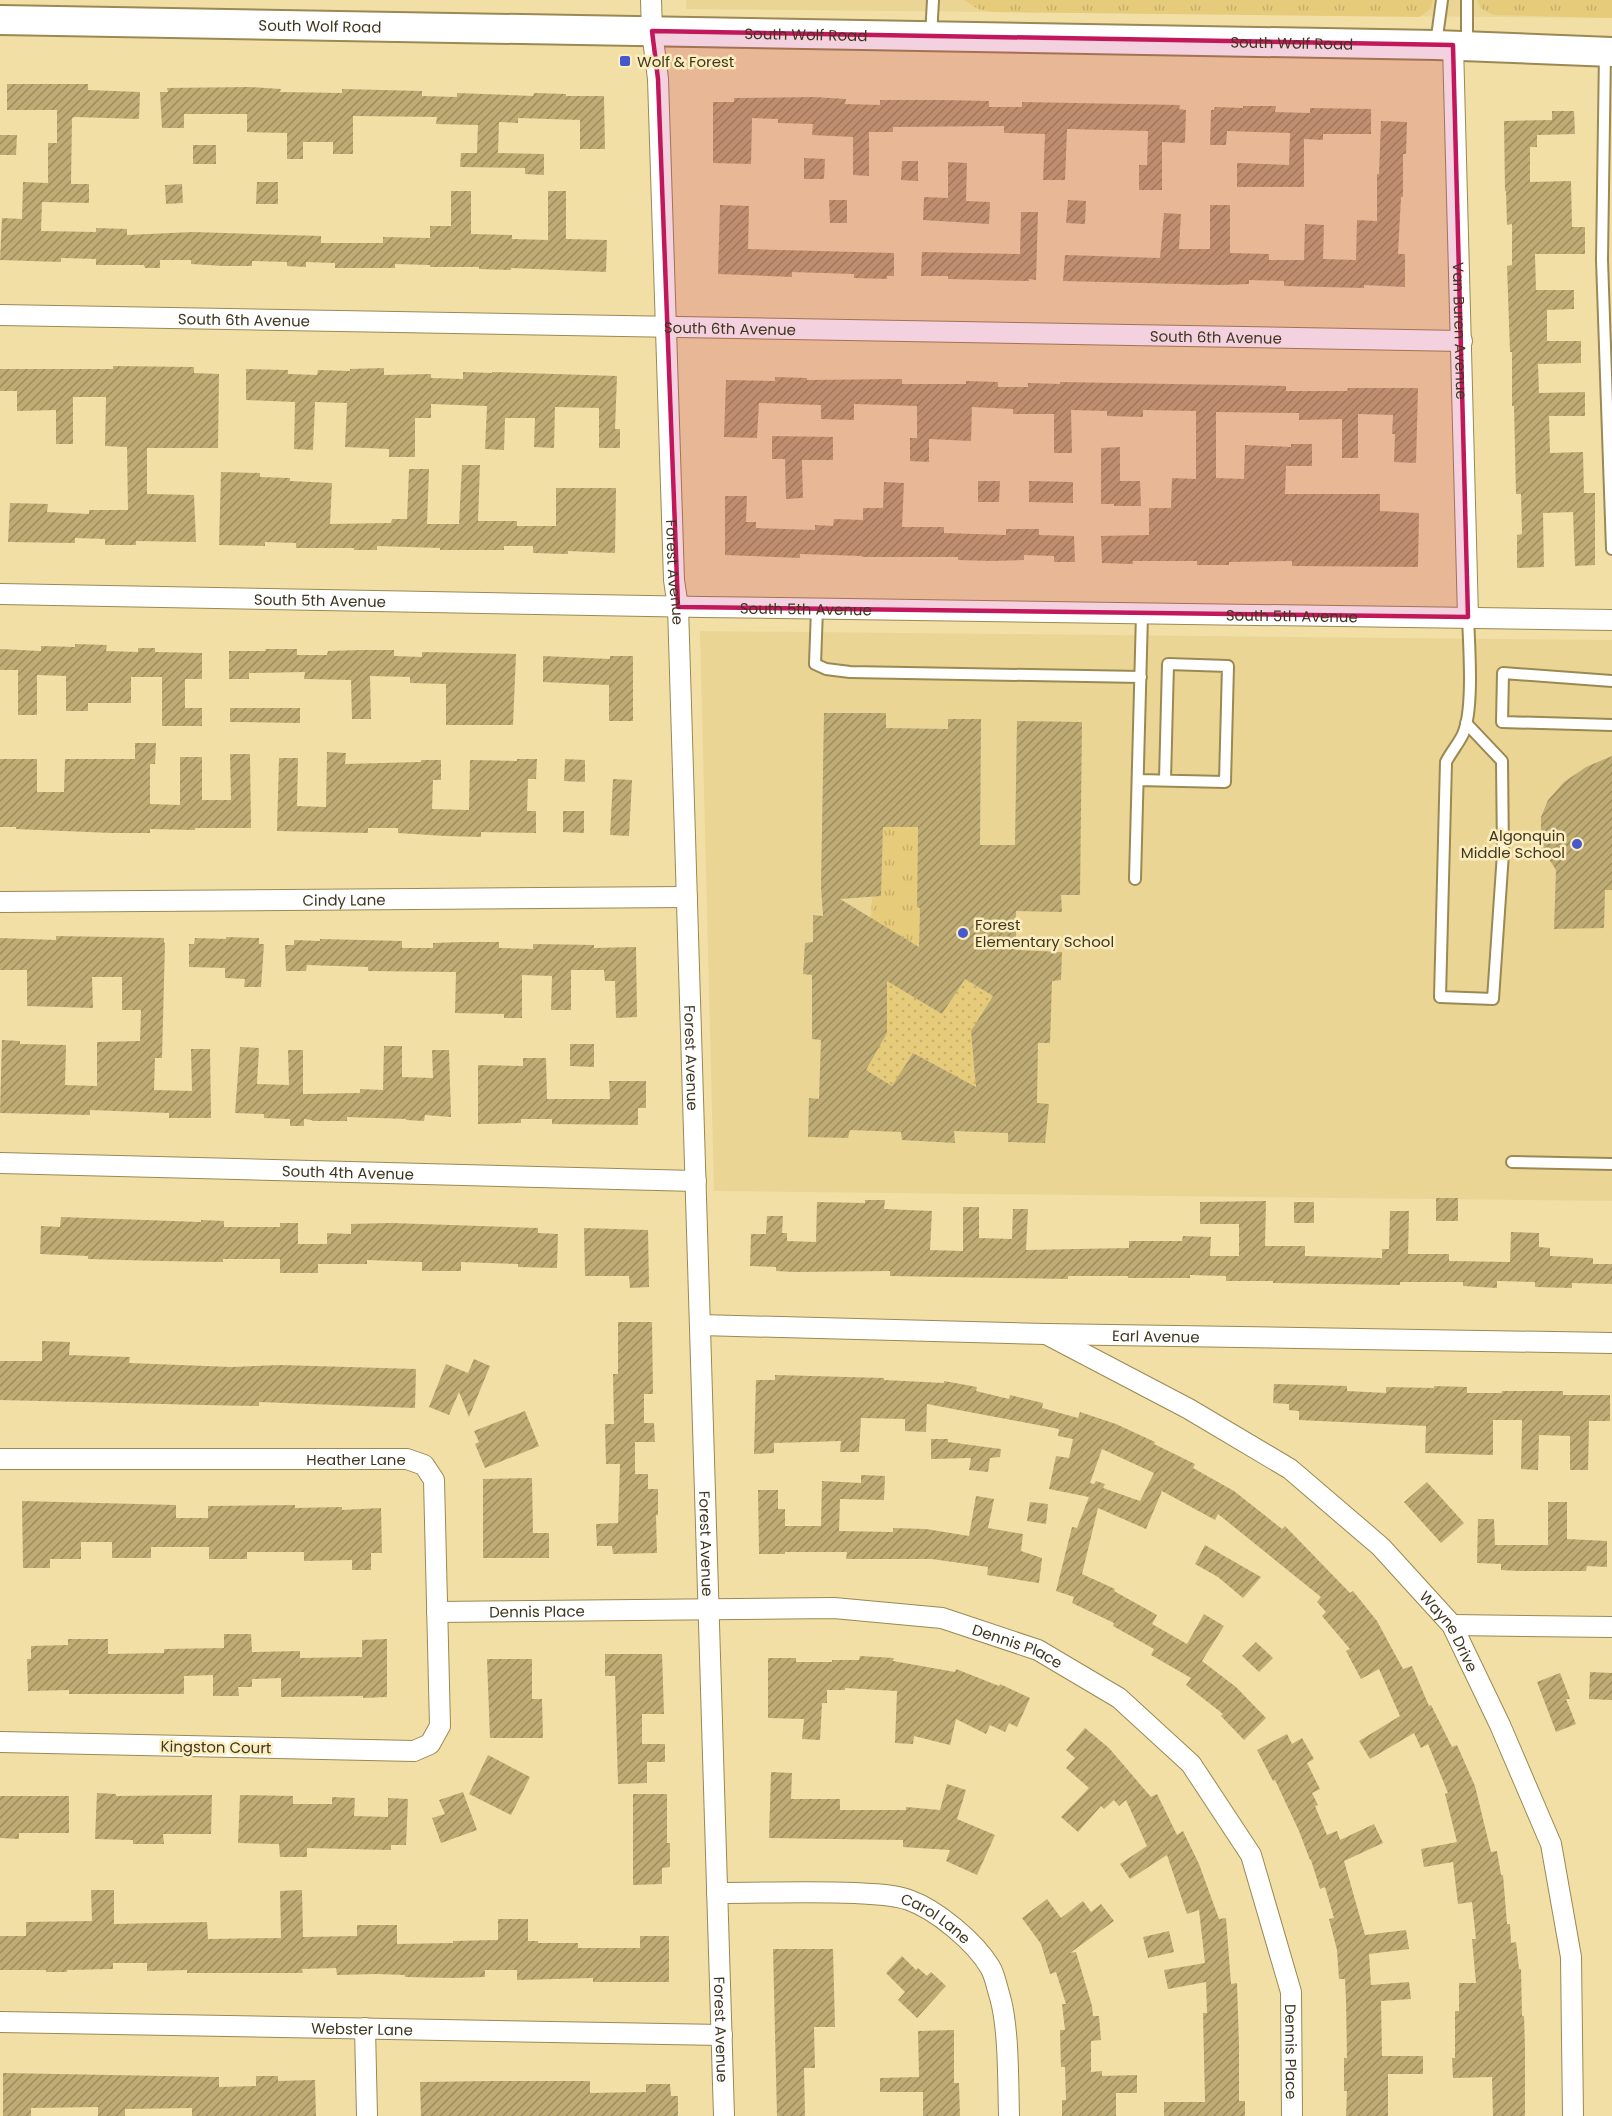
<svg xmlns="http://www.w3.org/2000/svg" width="1612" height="2116" font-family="Poppins,sans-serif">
<defs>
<pattern id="grass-tufts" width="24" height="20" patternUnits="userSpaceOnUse" patternTransform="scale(1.5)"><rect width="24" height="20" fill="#e5cb7a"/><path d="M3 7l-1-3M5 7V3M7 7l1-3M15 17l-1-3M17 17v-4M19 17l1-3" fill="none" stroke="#c6af69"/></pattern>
<pattern id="park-dots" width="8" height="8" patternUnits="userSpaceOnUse" patternTransform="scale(1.5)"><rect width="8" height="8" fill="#e5cb7a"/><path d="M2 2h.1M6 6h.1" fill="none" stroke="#c6af69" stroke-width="1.8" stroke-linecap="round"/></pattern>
<pattern id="building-hatch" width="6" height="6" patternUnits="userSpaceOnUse" patternTransform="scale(1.5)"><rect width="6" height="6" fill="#beac74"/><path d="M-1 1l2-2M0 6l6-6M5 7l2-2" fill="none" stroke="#9c8d5f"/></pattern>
</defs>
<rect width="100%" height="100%" fill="#f2dfa6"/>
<path fill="#ebd594" d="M686,0h926v18l-926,-9z
M700,631l912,9v561l-898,-10z"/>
<path fill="url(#grass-tufts)" d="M964,0h469l-2,8 -11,9 -428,-5 -14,-3z
M1477,0h135v18l-119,-3 -12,-7z
M883,827h35l-1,80 3,1 -1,39 -40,-24h-8l1,-26 9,-1z"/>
<path fill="url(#park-dots)" d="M884,979l58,35 23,-35 28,17 -22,35 2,23 14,9 -13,23 -61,-33 -21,33 -26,-16 21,-37z"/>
<path fill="url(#building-hatch)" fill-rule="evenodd" d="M7,84h81v6l52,2 -1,27 -64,-2 -3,1 -1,66h18v19l-47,-1 -1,29 55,1v-4l31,1v6l66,-3 128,4v7h62v-6l47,1v-12h21v-35h20v43l41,1v4l36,1v-49h18v48l41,1 -1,32 -95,-4v2l-32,-1v-2h-49v-2l-35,-1v4h-60v-5l-29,-1v5l-19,-1v-4l-35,-1v5h-28l-33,-2v-4h-31v8h-15l-1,-3h-48v-6l-35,-1v4l-61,-2 2,-42 20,1 1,-37 25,1v-40h9v-33h-50z
M249,87l32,2 -1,3 62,1v-4l80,2v5l35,1v-4l76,3 1,-3 32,1v2h38l1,53h-25v-29l-62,-2v5l-19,-1 -1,31 46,1v21l-19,-1v-6l-65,-1 1,-14h16l1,-28 -42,-1 1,-7 -84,-1v38h-20v-12h-30v17h-16v-26l-40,-1v-18h-63v14h-22l-2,-36h8l-1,-4z
M814,97l32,2 -1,5 35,1v-5h61l48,1v6h33v-5l158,3 -1,4 7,1 -1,33 -23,-1v48h-23v-25h8l1,-34 -81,-2 -2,51h-22l2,-46 -41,-1v-7l-111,1v5h-24v44l-16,-1v-38l-41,-2 1,-11 -35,-1v-4l-26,-1 -1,46 -38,-1v-61h21v-4z
M1243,106h33l-1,6 35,1v-5l61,1v25h-48v6l-19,-1v48h-67v-24l52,2 1,-32 -63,-2 -1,14h-16l1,-35h3l1,-3 28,1z
M1552,111h22l1,23 -38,1v12h-7v35l41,-1 1,46h13v27h-50l1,36h38v19l-27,1v31h34v22l-43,1 1,29 46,-1v24h-36l1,37 33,-1 1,41h11v72l-20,1 -2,-54 -30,1 1,54 -27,1v-33l5,-1 -1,-40h-5l-2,-88h-2v-54h-2l-3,-86 5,-1v-41l-5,1 -1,-34h-1l-1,-70 48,-1z
M1381,121l26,1 -1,32h-3v43h-2l-3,57h7v33l-41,-2v3l-80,-2v-5l-35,-1v4l-28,1 -158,-4 2,-26 95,3 4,-45 17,1 -2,35h31v-44h20v48l39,1v6h35l1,-36 19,1 -1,34 33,1 1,-40 20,1v-47h2z
M0,135h17l-1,20h-16z
M193,145h23v19h-23z
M804,158l21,1 -1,20h-20z
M902,161h16v20l-17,-1z
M948,162l19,1 -1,38 24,1 -1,22 -66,-4 1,-23 24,1z
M257,182h21v22h-22z
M182,184l1,19 -17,1 -1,-19z
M829,200h18v23h-17z
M1068,200l18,1 -1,23 -19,-1z
M720,205l29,1 -1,43 146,4v23h-7v3l-33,-1v-4l-62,-2v5l-74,-3z
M1021,212h17l-2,68 -7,-1v2l-81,-2v-3h-27l1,-24 98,2z
M113,366l81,1v6l25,1 -1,74h-71v46l47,1 2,47 -60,-1v4h-31v-6l-30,-1v5l-67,-1 2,-39 38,1 -1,8 42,2v-4h39l-1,-63 -22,-1 1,-49h-33v47h-17v-34l-39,1v-20h-17v-22h113z
M384,368v7l47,-1v4l32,1v-7l29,1v-1l125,4 -2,53h5v19h-21v-40l-44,-1 -1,41 -20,-1 1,-29h-30l-1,32 -19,-1 2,-43 -56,-2v14h-16v39h-26v-8l-44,-2 2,-44 -32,-1 -2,48 -19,-1 1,-47 -49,-2v-31l42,1v4l29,1 1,-5 32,1v-2z
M775,377l32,1v2l95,-1v5h64v-3l32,1v5h30v-4l32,1v-2l226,4v5h61l1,-3h70l-2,75 -22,-1 1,-28h-3l1,-19 -35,-1v44h-16v-39l-43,1v-7l-83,-1v66l28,1 1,-34 46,2v-3h21v22h-26l-1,28h95v17l39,2 -1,54 -126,-1v-5l-63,1v3h-32v-4h-64v3l-31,-1 -1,-27 48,-1v-27h22l1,-30 24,1v-68l-53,-1v7l-36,-1v-5l-36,-1 1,43h-18v-39h-41v-5l-41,-2 -1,34 -42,-2v23l-19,-1v-23h7v-32l-63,-2v16l-33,-1v-14l-62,-2 -2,35 -33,-1 2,-57 49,1z
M772,436l61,1v23h-31l1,38 -17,1 -1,-40h-13z
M1120,447v34h20l1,25h-27v-2h-13v-56z
M462,465h18l-2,56h39v5h39v-38h60l-1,65 -47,-2v3l-35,-1v-7h-29v4h-64v-2l-63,-2v4h-23v-2h-58v-5l-31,-1v4l-46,-1 2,-73 39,1v4l30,1v3l42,2 -2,41 61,-1 1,-4h15l2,-50h20l-2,55h32z
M978,481h22l-1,21h-21z
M1029,481l44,1v21l-44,-1z
M884,482l20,1 -2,44h42v6l62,2v-6h33v6l35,1 1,26h-21v-6l-30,-1v5l-33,1 -33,-1v-3h-96v-1l-62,-2v4l-75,-3v-59h22l-1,26h10v6l59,2v-5l18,1 1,-7 29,1v-12h20z
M75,644l32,1 -1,6 32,1v-4h17v4l47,1v26h-17v29h17v18h-40v-49h-31v26h-43v8h-22v-35l-29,-1v40h-19v-45h-18v-21l41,2v-5l34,1z
M265,649h32v6h30l1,-4 33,-1h33v6l28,1v-5l94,2 -3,71h-67v-41l-36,-1v-6l-40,-1 1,43h-19l-1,-39 -47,-1 1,-7 -56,1v6h-20v-28h37z
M543,656l67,3v-3h23v65h-24v-36l-66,-3z
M230,708h70v15l-70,-1z
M824,713h62v15l62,1v-10h33l-1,126h35l2,-124 65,1 -2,173h-19l1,17 -46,-1v39l46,2 -1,28 -9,1 -2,62h-12l-1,60 12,1 -4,39 -37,-1v-9l-54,-2 1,12 -53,-3 -1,-8 -51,-2 -2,8 -40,-1 1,-39 10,1 2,-59 -9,-1v-64l-9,-1 2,-31 8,-1v-27l10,1 -2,-29zM883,827h35l-1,80 3,1 -1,39 -79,-48 41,-3zM965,979l28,17 -22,35 5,56 -63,-34 -21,33 -26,-16 21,-37v-52l55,33z
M135,743h21l-1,21h-5v40l30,1v-48h22v43h29l-1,-46h20l1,74h-56v2l-45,-1v4h-38l-96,-4v-2h-16v-68h37v33h27l1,-33h70z
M327,752l19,1 -1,11 76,-2v-2h20v20h-8l-1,29 37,1 1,-50 47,1v-2h20l-1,20h-8l-1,32h9v22l-55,-1v5l-35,-1 -48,-3v-5h-30v5l-91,-2 2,-73h19l-1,48 29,1z
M1612,756v134h-7l-1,38 -50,1 2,-59 -11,-17 -4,-17v-19l7,-17 16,-18 22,-15z
M565,759l20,1v22l-21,-1z
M613,779l19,1 -3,56 -19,-1z
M563,811h21v22l-21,-1z
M56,936l108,2v5h1l-3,115h-7l-1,32 38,1 -1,-42h19l1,69h-42v-5l-79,-3v5l-90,-2 2,-73 18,1v3l46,1 -1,40 32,1v-44l43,-1 1,-31h-19v-33h-30l1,31 -66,-2v-36h-27v-32l56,2z
M226,937l33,1v6h5l-3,43h-17l1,-8 -20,-1v-10l-36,-1v-23h5l1,-6 31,1z
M320,939l82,2v7h31v-5l30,-1h36v6l34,1v-5l61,1v3l42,-1 1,70 -21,1 -1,-37h-10l-1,-11h-33v40h-20l1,-34 -30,-1v43h-18v-4l-49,-1 1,-41 -88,-1v-4l-61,-2 -1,6h-20l-1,-26h9v-5l26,1z
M570,1044h24v23l-24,-1z
M384,1046h18v31l31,1 -1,-28h17l2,67 -26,-2 -1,6 -18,-1v-1l-59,-2v4h-35v-1l-8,-1v7h-14v-7l-26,-1v-4l-29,-1 5,-66 19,1 -2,36 32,1 -1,-35h15v44l57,-1v-4l23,1z
M523,1058h23l1,41h63l-1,-18h37v27h-8v17l-86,-1v-5h-31v4l-43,1v-59l45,1z
M1436,1198h22v23h-22z
M865,1200h20l-1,9 48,2 -2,39 33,1v-44h16v31l33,1 1,-30h15l-2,41 103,-2v-7h53l1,-5 28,1 -1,19h29v-32h-39v-22l66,-1 -1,45h40v10l77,2v-9h7l1,-38h19l-1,43h41v7l61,1 1,-30 28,1v14l11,1v8l43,2v6h19v20l-40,-1v5l-37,-1v-5l-38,-1v7l-34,-2v-4h-63v3l-127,-2v-2h-47v-5l-36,-1v3h-62v-2h-60v3l-178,-3v-5l-95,1 -19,-1v-4l-26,-1 1,-32h15l1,-18h16l-1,17h5v8l29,1 1,-40 48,1z
M1294,1202h20v21h-20z
M61,1217l140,5v-2l23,1v6h56v-4h18v21h29v-11l24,1v-10l40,-1 147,5v5l20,1 -1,34 -39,-1v-3l-57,-2v9h-39v-9l-55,-2v4h-49v9h-38v-14h-57v3l-62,-1 -73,-2v-3l-48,-2 1,-28 19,1z
M584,1228l64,2 1,57 -19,1 -1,-12h-44z
M618,1322h34l1,72h-9v29h10l1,19h-20v32h13v15h10v26h-2l1,38 -44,1 -1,-8h-15l-1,-22 22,-1 2,-59h-14l-1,-40h9l-1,-50h5z
M42,1341l28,1 -1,13 61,2 -1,6 103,4 49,-2 135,4 -1,39 -156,-6v4l-54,-1 -205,-5v-39h42z
M474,1359l16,7 -21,51 -10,-25 -10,23 -20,-8 17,-43 22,9z
M775,1375l109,3v2l60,3v-2l33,6 -1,4 33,8 1,-4 33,8 -1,5 36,10 2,-6 36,12 39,18 -1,2 41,20 -2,4 41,23 48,38 3,-3 65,67 3,-2 24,30 26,48 9,-3 17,40 2,-1 21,42 5,-2 18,41 16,66 6,-1 4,24h2l4,49h3l1,19 5,-1 3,27h2l1,47h2l1,32v68h-32l-1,-39 -39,1 -1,-20h3v-47h4v-28h17l-4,-44h4l-4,-37 -14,2 -5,-42 -29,5 -3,-18 36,-7 -12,-48 3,-1 -20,-49 -7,4 -7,-15 -44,26 -11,-18 41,-25 -21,-47 -18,10 -15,-28 4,-2 -28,-33 4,-4 -9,-10 4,-5 -103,-83 -3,6 -53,-29 -16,38 -48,-21 -16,66 33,15 -1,2 43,24 -5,9 35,20 17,-30 20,12 -22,35 34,26 30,31 -22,22 -23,-24 2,-2 -37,-29 5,-7 -40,-23 3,-6 -41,-23 1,-3 -42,-20 2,-6 -18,-6 16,-64 5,1 12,-31 -40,-8 7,-33 13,2 4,-19 -15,-3 1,-7 -132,-25 -1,28 -21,-1v-12l-44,-1 -2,34h-19l1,-11 -67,2v10l-20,1 2,-74h19zM1102,1449l52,24 -14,28 -37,-13 2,-4 -9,-3 -2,3 -4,-1z
M1274,1384l73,2v5l39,2v-6l48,1v-2l33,1v6h35v-2h61v4h47v26h-21l-1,49h-18v-34l-31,-1 -1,35 -17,-1 1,-49h-29v35l-68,-2 1,-27 -127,-6v-9l-10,-1v-6l-16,-1z
M525,1411l14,35 -54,22 -10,-24 4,-2 -5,-11z
M931,1439h17v3l53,7 -1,8 -10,1 -2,14 -19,-2 2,-12 -40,1z
M861,1475l24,1 -1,24 -44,-1 -1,32 54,1v-4l33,1 43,7 7,-40 18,3 -6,29 35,6 -2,17 21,7 -3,25 -52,-8 1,-8 -56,-8h-86l1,-7h-62v2h-26l-1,-64h20v19h7v17h36l1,-45 39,2z
M532,1478l1,55h16v25h-66v-79z
M1427,1482l37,41 -23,20 -37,-41z
M22,1501l154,4v13h32v-12l87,-1v3l47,-1v3l39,-2 1,45h-11v17h-19v-10l-48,1v-9h-57v7h-38v-12h-58v11h-39v-16h-31v17h-31v9h-27z
M1030,1502l18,2 -2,20 -19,-3z
M1548,1502h19v37l40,2v26l-20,-1 -1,5h-67l-18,-1v-6l-24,-1 1,-44h16l1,26h53z
M1205,1545l56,32 -18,21 -25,-21 -23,-13z
M224,1634h27l1,18 48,-1v7l62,-1v-17l25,-1v58l-24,1v-2l-82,1v-19l-29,1v8h-14l1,9h-26v-21l-29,1v18h-115v-4l-41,1 -1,-32h4v-13l37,-1v-6h40v15l56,-1v-4l60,-1z
M1256,1642l17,16 -14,14 -17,-16z
M605,1654h57l2,60h-22v30h23v18h-18v21l-29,1 -3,-108h-10z
M860,1656l34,2 -1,3 62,11 1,-3 43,17 1,-2 30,14 -13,29 -8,-4 -4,9 -15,-7 -4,9 -30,-15 -6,26 -36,-9 -1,8 -18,-1 2,-52 -52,-3v2h-18v13h-5l-2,37 -18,-1 2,-20 -36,-1v-60h28v4h36v-2h27z
M487,1659h45v40h10l1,39h-53z
M1590,1672l22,1v27l-23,-1z
M1560,1673l10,26h-4l10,25 -20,8 -19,-50z
M1085,1728l24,20 42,49 6,-3 20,41 6,-4 16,33 20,55 7,-1 5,66 6,-1 2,62v56h6v15h-81v-14h41l-2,-89h4l-1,-31 -38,7 -4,-19 41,-7 -6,-53 -12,4 -20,-59 -37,24 -10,-15 27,-18 -21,-46 -7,6 -5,-6 -10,9 -3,-3 -23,26 -17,-15 28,-29 -23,-20 9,-10 -9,-8z
M1287,1734l5,10 10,-6 12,21 -7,4 13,26 -8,4 6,12 -3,1 12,29 10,-4 3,9 34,-16 9,19 -39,18 21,74 41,-5 3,19 -40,5 2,31 38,-3 2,17 -30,2 1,55h41v18h-35v42h-42l1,-25h-3v-33h3l-1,-58 -1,-21h-6l-2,-29 -8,-31 5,-1 -9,-31 -5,2 -9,-29h-1l-11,-29 -24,-51 -2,1 -16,-31z
M488,1755l42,22 -19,38 -42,-21z
M771,1772l21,1 -1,26h49v11h66v-3l34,3 7,-26 19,6 -9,29 38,16 -18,40 -31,-14 4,-11 -47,-3v-7l-134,-2z
M463,1792l14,38 -36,13 -9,-25 13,-4 -6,-14z
M97,1793l19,1v2l96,-1 -1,39h-48l1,10h-31v-4l-38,-1z
M633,1794h34v49h3v24l-8,1v16l-29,1z
M240,1795l53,1v8h39v-7l23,1 -1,18 34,1v-19l20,1 -2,46h-15v5l-84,-2v9h-27l-1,-13 -41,-1z
M0,1796h69v37h-50v6l-19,-1z
M91,1890h23v34l93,-2 1,17 73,-1 -1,-47 22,-1 1,47 54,-1v-11h40v19l56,-1v-2l45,-1v-21h30v22h10v2h40v5h62v-12h29v46h-76v-4l-76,2v-10h-32v7l-31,1 -49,-1v-2l-29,-1 -39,1 -1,-7 -34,1 1,4h-116v-3l-40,1v-8h-34v6l-46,1v2h-21v-2h-46v-34h26v-14l66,-1z
M1047,1899l14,19 22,-17 8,11 10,-8 13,17 -44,32 6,-1 16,54 1,10h6l2,24 -10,1v31l11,-1v5l35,-1v18h-21v23h-54v-16h4l-1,-33h-4l-1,-37h5l-3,-26h4l-10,-32 -6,2 -9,-30 -19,-26z
M1169,1931l5,21 -26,6 -5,-21z
M773,1949h60l2,78h-21l1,41h-11l1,48h-28z
M902,1956l14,14 2,-2 9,8 4,-4 15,14 -29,32 -19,-18 7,-8 -19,-19z
M954,2030v53h5l1,33h-37v-24h-43v-14l39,-1 -1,-46z
M3,2073l216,4v10l37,-1v-10h22v5l37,-1 1,36h-124v-8l-67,1v7h-27v-9l-67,1v8h-28z
M495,2081h95v12l56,-1v-8h24l1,12h7v20h-257l-1,-34z"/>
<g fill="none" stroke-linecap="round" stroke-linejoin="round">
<defs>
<path id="service" d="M931,36l2,-36
M1436,44l6,-44
M1467,46v-46
M1605,52l-3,208 10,289
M817,609l-2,55 11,5 24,3 291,5
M1612,681l-109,-8 -1,49 110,3
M1466,723l36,38 1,92 -10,146 -53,-2 6,-235c5,-10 13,-19 17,-28 11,-24 6,-89 5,-117
M1138,780l87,2 3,-116 -60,-2 -3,116
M1135,879l7,-265
M1512,1162l100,2"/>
<g id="minor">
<path id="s1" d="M651,0l1,31 6,48 16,501 4,27 46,1509"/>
<path id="s2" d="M1453,45l15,572"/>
<path id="s3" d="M0,315l1462,26"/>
<path id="s4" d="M0,594l703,13 909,13"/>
<path id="s5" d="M0,902l687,-5"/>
<path id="s6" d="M0,1163l696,18"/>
<path id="s7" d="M700,1325l346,9 566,9"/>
<path id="s8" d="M1046,1334l143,75 101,60 91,78 71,78 48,100 51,119 20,113 2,159"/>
<path id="s9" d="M0,1459h407l17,6 10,15 6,246 -10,18 -16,7 -414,-9"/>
<path id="s10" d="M437,1612l397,-4 108,10 96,32 81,48 72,66 60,91 40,137 1,124"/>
<path d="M1452,1625l160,2"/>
<path id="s11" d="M717,1893c46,0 92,-2 138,0 18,1 38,1 54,7 28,10 66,42 81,67 5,8 7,21 10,30 9,32 8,85 9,119"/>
<path id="s12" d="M0,2022l722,13"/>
<path d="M365,2028l2,88"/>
</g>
<g id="secondary">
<path id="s13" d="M0,20l1436,25 176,7"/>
</g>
</defs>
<use href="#service" stroke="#9a8952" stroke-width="14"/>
<use href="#minor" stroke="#9a8952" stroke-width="22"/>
<use href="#secondary" stroke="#9a8952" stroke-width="32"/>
<use href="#service" stroke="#fff" stroke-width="10"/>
<use href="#minor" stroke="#fff" stroke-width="20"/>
<use href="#secondary" stroke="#fff" stroke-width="28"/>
</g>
<path fill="#c2185b" fill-opacity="0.2" stroke="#c2185b" stroke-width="4.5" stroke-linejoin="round" d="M652,31l801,14 15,572 -790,-10 -20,-528z"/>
<g fill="#4658cc" stroke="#fcedbf" stroke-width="2">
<rect x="619" y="55" width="12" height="12" rx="3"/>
<circle cx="1577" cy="844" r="6"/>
<circle cx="963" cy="933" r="6"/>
</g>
<g text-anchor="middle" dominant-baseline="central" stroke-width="5" stroke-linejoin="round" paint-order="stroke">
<g font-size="15" fill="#3f3720" stroke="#fcedbf">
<text stroke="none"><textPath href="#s13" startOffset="320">South Wolf Road</textPath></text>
<text stroke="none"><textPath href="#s13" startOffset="806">South Wolf Road</textPath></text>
<text stroke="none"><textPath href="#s13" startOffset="1292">South Wolf Road</textPath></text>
<text stroke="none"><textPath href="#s3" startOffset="244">South 6th Avenue</textPath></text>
<text stroke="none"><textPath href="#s3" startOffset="730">South 6th Avenue</textPath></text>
<text stroke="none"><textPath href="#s2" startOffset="286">Van Buren Avenue</textPath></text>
<text stroke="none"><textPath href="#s3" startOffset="1216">South 6th Avenue</textPath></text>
<text stroke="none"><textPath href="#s1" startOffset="573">Forest Avenue</textPath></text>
<text stroke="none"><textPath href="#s4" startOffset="320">South 5th Avenue</textPath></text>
<text stroke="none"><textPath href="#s4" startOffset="806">South 5th Avenue</textPath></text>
<text stroke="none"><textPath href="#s4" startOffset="1292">South 5th Avenue</textPath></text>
<text stroke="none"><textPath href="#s5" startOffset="344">Cindy Lane</textPath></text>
<text stroke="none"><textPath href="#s1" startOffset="1059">Forest Avenue</textPath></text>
<text stroke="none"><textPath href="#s6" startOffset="348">South 4th Avenue</textPath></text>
<text stroke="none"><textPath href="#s7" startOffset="456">Earl Avenue</textPath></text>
<text stroke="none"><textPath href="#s9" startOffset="356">Heather Lane</textPath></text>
<text stroke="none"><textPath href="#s1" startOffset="1545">Forest Avenue</textPath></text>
<text stroke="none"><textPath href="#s10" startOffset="100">Dennis Place</textPath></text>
<text stroke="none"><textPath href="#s8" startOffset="508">Wayne Drive</textPath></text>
<text stroke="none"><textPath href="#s10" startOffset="586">Dennis Place</textPath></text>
<text transform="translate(216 1747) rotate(1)">Kingston Court</text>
<text stroke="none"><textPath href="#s11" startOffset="225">Carol Lane</textPath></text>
<text stroke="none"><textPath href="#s12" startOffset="362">Webster Lane</textPath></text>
<text stroke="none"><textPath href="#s1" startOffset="2031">Forest Avenue</textPath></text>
<text stroke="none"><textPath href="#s10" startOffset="1110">Dennis Place</textPath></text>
</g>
<g font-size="15" fill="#3f3720" stroke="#fcedbf" text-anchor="start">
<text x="637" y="61">Wolf &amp; Forest</text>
<text x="1565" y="835" text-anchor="end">Algonquin<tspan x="1565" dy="17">Middle School</tspan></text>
<text x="975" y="924">Forest<tspan x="975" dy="17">Elementary School</tspan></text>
</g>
</g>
</svg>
